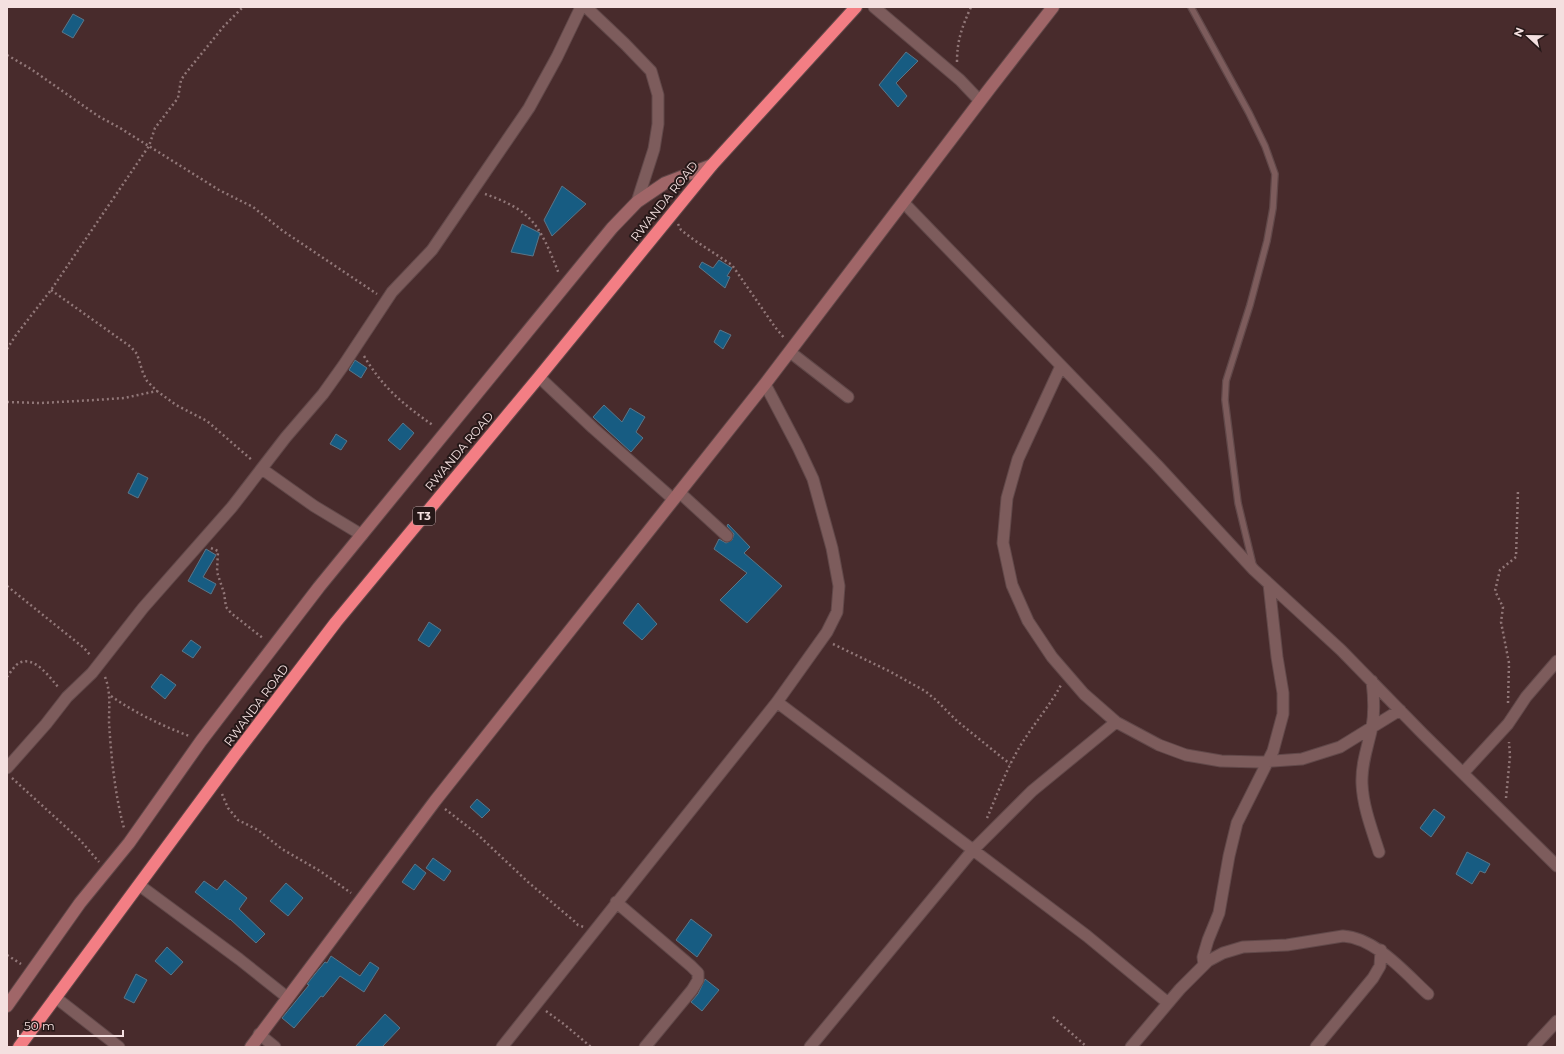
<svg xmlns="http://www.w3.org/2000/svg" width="1564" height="1054" font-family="Montserrat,sans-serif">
<rect width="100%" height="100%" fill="#482b2c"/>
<path fill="#175c82" stroke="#5a7689" d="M73,14l11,6 -11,18 -11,-6z
M906,52l12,9 -22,22 11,13 -9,11 -19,-22z
M562,186l24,18 -34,32 -8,-16z
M522,224l18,9 -7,23 -22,-4z
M719,260l13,8 -5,8 3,1 -5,11 -26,-21 3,-5 11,6z
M720,330l11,5 -8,14 -9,-7z
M355,360l12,8 -6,10 -12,-8z
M604,405l18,17 8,-14 15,9 -9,15 7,6 -12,14 -38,-35z
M403,423l11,10 -14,17 -12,-10z
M336,434l11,7 -6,9 -11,-6z
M138,473l10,5 -10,20 -10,-5z
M728,524l22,23 -6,6 38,33 -35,37 -27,-23 27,-27 -33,-24 5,-10 7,4 6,-3 2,-6 -7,-8z
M206,549l10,6 -13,22 13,7 -5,10 -23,-13z
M638,603l19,21 -15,16 -19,-17z
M429,622l12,8 -12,17 -11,-7z
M191,640l10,7 -8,11 -11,-7z
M161,674l15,11 -11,14 -14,-12z
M477,799l13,11 -8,8 -12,-11z
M1434,809l11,8 -14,20 -11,-9z
M1467,852l23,12 -5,9 -5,-2 -8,13 -16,-10z
M433,858l18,13 -7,10 -18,-13z
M415,864l11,9 -12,17 -12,-8z
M225,880l22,18 -8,11 26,25 -9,9 -26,-24v1l-35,-28 9,-11 13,9z
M286,883l17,15 -15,18 -18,-15z
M691,919l21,16 -15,22 -21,-17z
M167,947l16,15 -12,13 -16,-14z
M331,956l29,20 10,-14 9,6 -15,24 -24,-16 -17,21 -2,-1 -27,32 -12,-10 27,-33 -2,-1 8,-10 10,-12 2,1z
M136,974l11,6 -13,23 -10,-5z
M705,979l14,11 -17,21 -11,-9 7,-8z
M385,1014l15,14 -18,19h-27z"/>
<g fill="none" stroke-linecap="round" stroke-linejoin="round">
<defs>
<path id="lane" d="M1191,7l58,106 16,33 10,28 -2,34 -6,33 -17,64 -24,76 -1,19 13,103 15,62"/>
<path id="street" d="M586,7l39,37 26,27 7,24v29l-4,25 -17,53
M874,7l86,73 20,21
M904,203l253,262 97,105 87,80 82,84 134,132
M790,352l58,45
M1061,366l-43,93 -11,39 -4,45 9,42 16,36 24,36 32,37 32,28 43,23 27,10 35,6 38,1 43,-3 38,-12 60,-37
M539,377l54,51 80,71
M262,469l52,37 48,29
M679,492l48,44
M1372,681c2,16 3,30 0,46 -4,19 -11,37 -10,57 1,23 10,46 17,68
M777,702l310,234 81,67
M7,768l39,-44 21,-27 25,-24 51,-65 89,-101 54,-70 37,-43 20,-28 49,-74 40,-42 97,-142 28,-51 24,-50
M1463,773l45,-49 18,-27 31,-36
M139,885l100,74 49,39
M616,902l75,64 7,7v7l-6,10 -47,57
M1204,965l-1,-8 5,-17 11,-27 10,-57 8,-33 36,-72 10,-37v-21l-6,-36 -8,-73
M55,997l64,50
M259,1034l16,13
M502,1047l275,-345 50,-70 10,-20 2,-26 -7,-38 -19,-69 -15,-32 -33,-63
M810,1047l162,-196 60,-60 84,-69
M1131,1047l49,-58 28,-28 15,-8 20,-6 44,-2 56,-9c33,2 62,37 85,58
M1316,1047l57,-69 7,-12 1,-16
M1533,1047l24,-26"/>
<path id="secondary" d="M7,1006l73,-103 49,-60 72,-102 118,-154 293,-359 25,-26 28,-19 47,-18
M251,1047l184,-246 330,-417 225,-296 63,-81"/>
<path id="highway" d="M19,1047l215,-291 102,-134 203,-245 173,-212 144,-158"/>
</defs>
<use href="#lane" stroke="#614849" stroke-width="8"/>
<use href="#street" stroke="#614849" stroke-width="13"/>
<use href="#secondary" stroke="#614849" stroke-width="14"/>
<use href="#highway" stroke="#614849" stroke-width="14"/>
<path stroke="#917778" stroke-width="2.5" stroke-dasharray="2 3" stroke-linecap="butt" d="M7,55l24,14 67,47 22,12 99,62 34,17 30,24 94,63
M957,62c0,-22 5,-35 14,-55
M485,194c14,5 29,11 41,21 16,14 25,39 33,59
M678,224l3,6 13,10 38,25 43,62 10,12
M51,290l80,57 6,7 6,19 4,8 10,10 19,14 31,16 46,40
M7,349l9,-14 35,-45 98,-144 6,-18 23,-30 3,-18 4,-6 39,-48 19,-19
M364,356c19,32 40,49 70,70
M7,402l34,1 54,-3 29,-2 33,-7
M211,548l7,3 -1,21 7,21 2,14 5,6 33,26
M7,586l77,62 7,8
M833,644l56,27 36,20 11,9 21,21 53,43
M7,677c3,-4 8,-12 12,-14 16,-8 31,15 40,25
M105,677c6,15 4,29 4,45 2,33 6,74 15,106
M111,696c24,17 50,29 78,40
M1508,703l1,-40 -8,-41 2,-15 -8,-16 5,-21 16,-13 2,-67
M12,778l68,62 19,22
M222,794l6,14 10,12 20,10 24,19 38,22 31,22
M1506,798l4,-42 -1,-14
M445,809l31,24 52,49 46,39 4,4 6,2
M987,818c10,-23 19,-48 32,-70 13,-22 30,-41 42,-63
M7,955l14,9
M546,1011l19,14 26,22
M1053,1017l34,30"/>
<use href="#lane" stroke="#7d5c5c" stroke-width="5.5"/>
<use href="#street" stroke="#7d5c5c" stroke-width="11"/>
<use href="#secondary" stroke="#a06668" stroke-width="12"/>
<use href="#highway" stroke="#f37e84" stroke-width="12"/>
</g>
<g text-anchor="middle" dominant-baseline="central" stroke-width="4" stroke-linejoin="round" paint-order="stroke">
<rect fill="#261818" stroke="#b6a4a4" stroke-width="1" x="413" y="507" width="22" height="18" rx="3"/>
<g font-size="11" font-weight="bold" fill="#f4e0e0">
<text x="424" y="516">T3</text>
</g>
<g font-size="12" fill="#f4e0e0" stroke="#261818">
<text transform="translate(664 201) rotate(-51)">RWANDA ROAD</text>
<text transform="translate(459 451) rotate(-50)">RWANDA ROAD</text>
<text transform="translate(256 705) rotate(-53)">RWANDA ROAD</text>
</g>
</g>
<rect width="1564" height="1054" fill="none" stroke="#f4e0e0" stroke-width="16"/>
<g transform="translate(1528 36) rotate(292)" stroke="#261818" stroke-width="3" paint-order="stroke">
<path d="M0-3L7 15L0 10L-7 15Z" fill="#f4e0e0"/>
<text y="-6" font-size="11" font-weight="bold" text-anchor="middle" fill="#f4e0e0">N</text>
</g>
<path d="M18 1030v6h105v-6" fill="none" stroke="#f4e0e0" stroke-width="2"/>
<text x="24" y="1030" font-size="12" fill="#f4e0e0" stroke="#261818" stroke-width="3" paint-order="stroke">50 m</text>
</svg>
